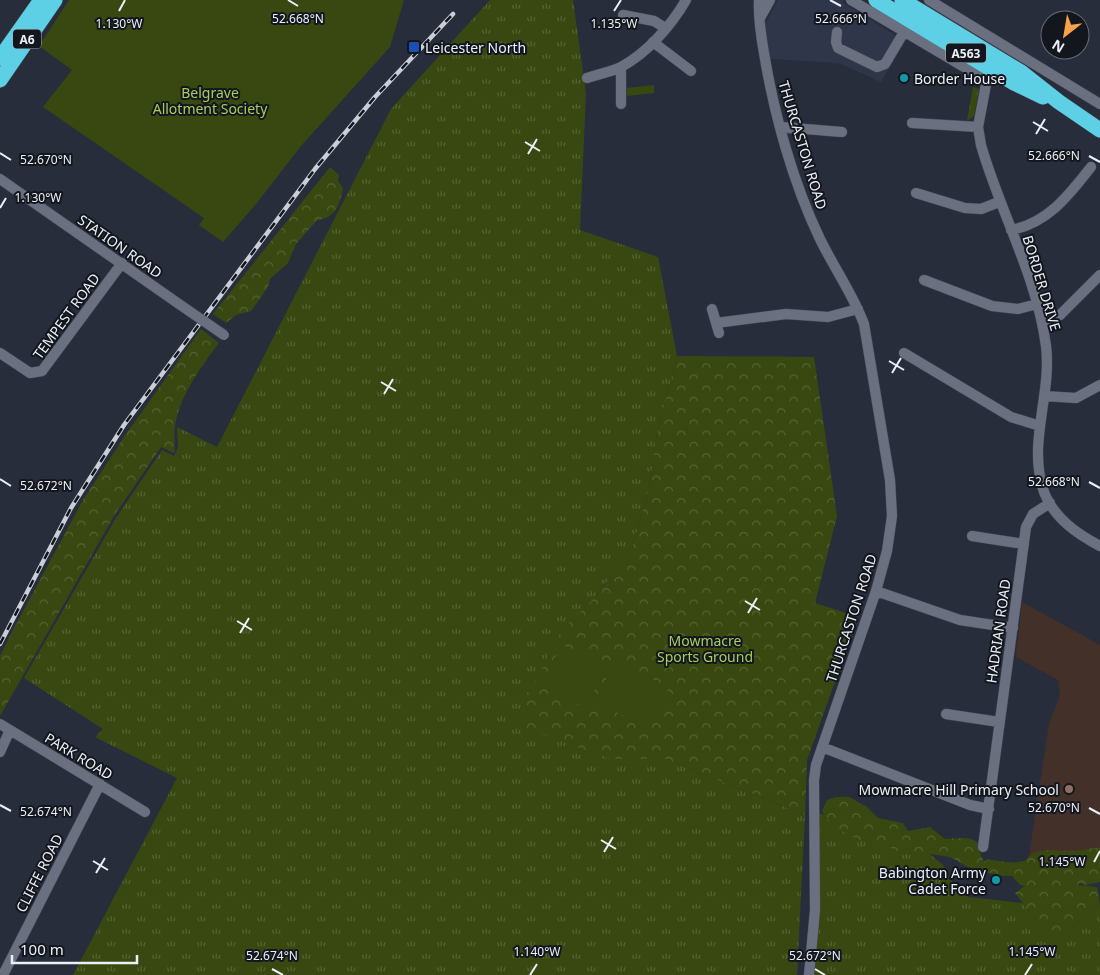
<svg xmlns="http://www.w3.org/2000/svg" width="1100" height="975" font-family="'Noto Sans',sans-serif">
<defs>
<pattern id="grass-tufts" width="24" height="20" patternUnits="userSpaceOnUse" patternTransform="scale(1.25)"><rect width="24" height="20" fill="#384810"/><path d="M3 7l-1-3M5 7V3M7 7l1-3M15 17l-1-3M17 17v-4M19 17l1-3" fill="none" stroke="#556334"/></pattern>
<pattern id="forest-crowns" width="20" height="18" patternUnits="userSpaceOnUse" patternTransform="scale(1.25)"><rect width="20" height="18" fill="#384810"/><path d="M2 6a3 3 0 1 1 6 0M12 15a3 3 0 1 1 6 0" fill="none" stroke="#556334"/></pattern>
</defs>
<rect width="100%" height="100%" fill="#282d3b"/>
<path fill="#2f3649" d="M778,0h65v3l62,38 -24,41 -42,-19 -69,-4 -6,-33z"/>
<path fill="#433029" d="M1022,602l78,43v209l-72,8 21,-138 11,-29 -2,-15 -42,-23z"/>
<path fill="url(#grass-tufts)" d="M490,0h83l13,93 -6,137 78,27 19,99 -20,77 -8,56 -16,56 -36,50 -35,36 48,128h55l140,56 -8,160h-724l104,-197 -82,-41 8,-8 -79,-51 92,-160 46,-68 12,6 4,-9 -1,-20 40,20 174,-338z
M973,87l6,2 -5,27 -7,5z
M819,813l63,24 33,5 28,23 15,27 11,5 54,6 28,35h7l42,-33v70h-287z"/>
<path fill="url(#forest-crowns)" d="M330,167l9,8 -1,6 5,7c-3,16 -8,31 -26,32l-21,24 -8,19 -18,16 -2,8 -17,24 -15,4 -10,8 -13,-9z
M201,329l18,14c-17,22 -40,54 -44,83 -2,9 1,18 -1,27l-13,-6 -47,69 -114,200v-60l12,-24 71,-132 43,-66z
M677,356l137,1 23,159 -22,87 43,14 -51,143 -2,55 -140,-56h-55l-85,-31 -1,-25 38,-73 35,-35 36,-50 16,-56 8,-56z
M836,797h13l18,10 11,11 25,5 5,8 22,-4 15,12c11,0 25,-4 34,5v7l5,11 3,-3c13,2 27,6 39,1 8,-15 37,-8 51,-9 8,0 14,-4 23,-3v34l-14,3 -5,-2 -4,2 20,2 3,18 -42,33h-7l-36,-45 10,-7 -5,-1 -8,-9c-10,1 -39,-6 -48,-11 -5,-3 -9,-6 -14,-8 -13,-3 -29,-4 -42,-3 -9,0 -14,-6 -22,-7 -22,-4 -52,-14 -64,-36l5,-11z"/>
<path fill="#384810" d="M69,0h335l-14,47 -89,99 -45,58 -33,38 -24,-17 5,-7 -161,-111 29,-37 -33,-24z
M654,85v8l-27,3v-8z
M561,645l45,21 -20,42 -44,-21z
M615,661l54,26 -19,41 -55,-26z"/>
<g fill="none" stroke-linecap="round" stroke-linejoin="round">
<defs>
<path id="street" d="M759,0c-1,17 2,36 5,53 10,61 29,130 56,186 14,29 33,55 44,85l26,156 2,36 -5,35 -11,40 -60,174 -2,15 1,130 -6,65
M851,0l135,80
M929,0l171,104
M623,15l31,6 11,7
M760,18l10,-18
M837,32l-1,10 2,6 39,19 8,-3 19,-32
M653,42l38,29
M990,63l-12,64 3,18c19,67 56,131 65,201 6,49 -19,98 -2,146 10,26 33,42 56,54
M621,67v37
M587,78c11,-4 24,-6 34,-11 26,-14 50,-41 65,-67
M912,123l66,4
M781,127l61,5
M0,179l179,125
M916,193l49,15 16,1 18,-7
M1011,230c37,-7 58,-35 80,-63
M924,280l68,26 26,3 19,-5
M712,309l7,24
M1042,321l18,-6 40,-40
M716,323l70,-9 42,3 30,-8
M0,353l30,20 12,-2 80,-108
M904,353l107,64 29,9
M1044,396l32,2 24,-13
M972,536l52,8
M876,591l84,29 53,8
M946,714l53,8
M0,724l145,88
M822,747l148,58 19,4
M0,752l10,-22
M983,847l43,-320 7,-13 17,-11
M3,975l97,-191"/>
<path id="highway" d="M876,0l138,83 29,14
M902,0l119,72 38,30 41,28
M0,58l41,-58
M0,80l55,-80"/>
</defs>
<use href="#street" stroke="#454955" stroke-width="11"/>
<use href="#highway" stroke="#454955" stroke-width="16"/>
<use href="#street" stroke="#6a707f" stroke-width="10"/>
<use href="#highway" stroke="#5dd0e5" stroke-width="15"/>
<defs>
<path id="rail" d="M0,644l71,-136 53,-83 191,-256 60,-72 78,-83"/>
</defs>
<use href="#rail" stroke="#caced8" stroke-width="4.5"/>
<use href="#rail" stroke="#13161c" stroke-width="2.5" stroke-dasharray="8" stroke-linecap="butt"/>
<defs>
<path id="street-bridge" d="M179,304l45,31"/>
</defs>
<use href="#street-bridge" stroke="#454955" stroke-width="11" stroke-linecap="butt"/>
<use href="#street-bridge" stroke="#6a707f" stroke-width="10"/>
</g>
<path fill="none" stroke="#ebeff8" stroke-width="2" d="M288,0l10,6M830,0l11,6M119,11l6,-11M614,11l7,-11M1033,122l15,9M1036,134l9,-15M525,142l15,9M0,153l11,7M528,154l9,-15M1089,156l11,6M0,208l6,-10M889,361l15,9M892,373l9,-15M381,382l15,9M384,394l9,-15M0,479l11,7M1089,482l11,6M745,601l15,9M748,613l9,-15M237,621l15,9M240,633l9,-15M0,805l11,6M1089,808l11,6M601,840l15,9M604,852l9,-15M93,861l15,9M1094,862l6,-11M96,873l9,-15M272,969l11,6M815,969l10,6M530,975l7,-11M1025,975l7,-11"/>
<rect fill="#1a4fb4" stroke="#13161c" stroke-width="2" x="408" y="41" width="12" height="12" rx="2.5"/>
<g fill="#0f9aa8" stroke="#13161c" stroke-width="2">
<circle cx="904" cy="78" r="5"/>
<circle cx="996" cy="880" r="5"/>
</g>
<circle fill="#8d6e63" stroke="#13161c" stroke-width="2" cx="1069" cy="789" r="5"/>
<g text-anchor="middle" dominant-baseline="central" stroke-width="4" stroke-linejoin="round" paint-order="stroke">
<g fill="#13161c" stroke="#aaaeb6" stroke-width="1">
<rect x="13" y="29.5" width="28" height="19" rx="4"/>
<rect x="946" y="43.5" width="40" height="19" rx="4"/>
</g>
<g font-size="12" font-weight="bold" fill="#ebeff8">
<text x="27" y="39">A6</text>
<text x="966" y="53">A563</text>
</g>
<g font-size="14" fill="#ebeff8" stroke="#13161c" text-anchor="start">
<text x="425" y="47">Leicester North</text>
<text x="914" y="78">Border House</text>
<text x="1059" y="789" text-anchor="end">Mowmacre Hill Primary School</text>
<text x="986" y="872" text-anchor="end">Babington Army<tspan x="986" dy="16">Cadet Force</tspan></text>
</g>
<g font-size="14" fill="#a9ce5b" stroke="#13161c">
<text x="210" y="92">Belgrave<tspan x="210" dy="16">Allotment Society</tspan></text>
<text x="705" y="640">Mowmacre<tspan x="705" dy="16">Sports Ground</tspan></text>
</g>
<g font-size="14" fill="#ebeff8" stroke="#13161c">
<text transform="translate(803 145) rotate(73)">THURCASTON ROAD</text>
<text transform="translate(120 246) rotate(35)">STATION ROAD</text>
<text transform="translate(1042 283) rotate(73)">BORDER DRIVE</text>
<text transform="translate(66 316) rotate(-54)">TEMPEST ROAD</text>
<text transform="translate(851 618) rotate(-72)">THURCASTON ROAD</text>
<text transform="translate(998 631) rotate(-82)">HADRIAN ROAD</text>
<text transform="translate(79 756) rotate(31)">PARK ROAD</text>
<text transform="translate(39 873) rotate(-63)">CLIFFE ROAD</text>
</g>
</g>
<g font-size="12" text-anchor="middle" fill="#ebeff8" stroke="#13161c" stroke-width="4" stroke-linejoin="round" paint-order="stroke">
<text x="841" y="23">52.666°N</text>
<text x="298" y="23">52.668°N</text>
<text x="119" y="28">1.130°W</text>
<text x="614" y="28">1.135°W</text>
<text x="1054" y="160">52.666°N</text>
<text x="46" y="164">52.670°N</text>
<text x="38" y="202">1.130°W</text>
<text x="1054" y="486">52.668°N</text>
<text x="46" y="490">52.672°N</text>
<text x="1054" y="812">52.670°N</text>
<text x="46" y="816">52.674°N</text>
<text x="1062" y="866">1.145°W</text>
<text x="537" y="956">1.140°W</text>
<text x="1032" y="956">1.145°W</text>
<text x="272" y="960">52.674°N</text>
<text x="815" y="960">52.672°N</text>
</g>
<g transform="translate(1065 35) rotate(211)"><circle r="24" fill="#13161c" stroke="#696d74"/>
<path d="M0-4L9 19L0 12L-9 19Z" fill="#f8a14b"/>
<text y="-8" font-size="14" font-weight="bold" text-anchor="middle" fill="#ebeff8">N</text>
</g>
<path d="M12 955v8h125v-8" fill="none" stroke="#ebeff8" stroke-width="2.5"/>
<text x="20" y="955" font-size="15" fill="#ebeff8" stroke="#13161c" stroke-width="4" paint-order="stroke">100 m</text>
</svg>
